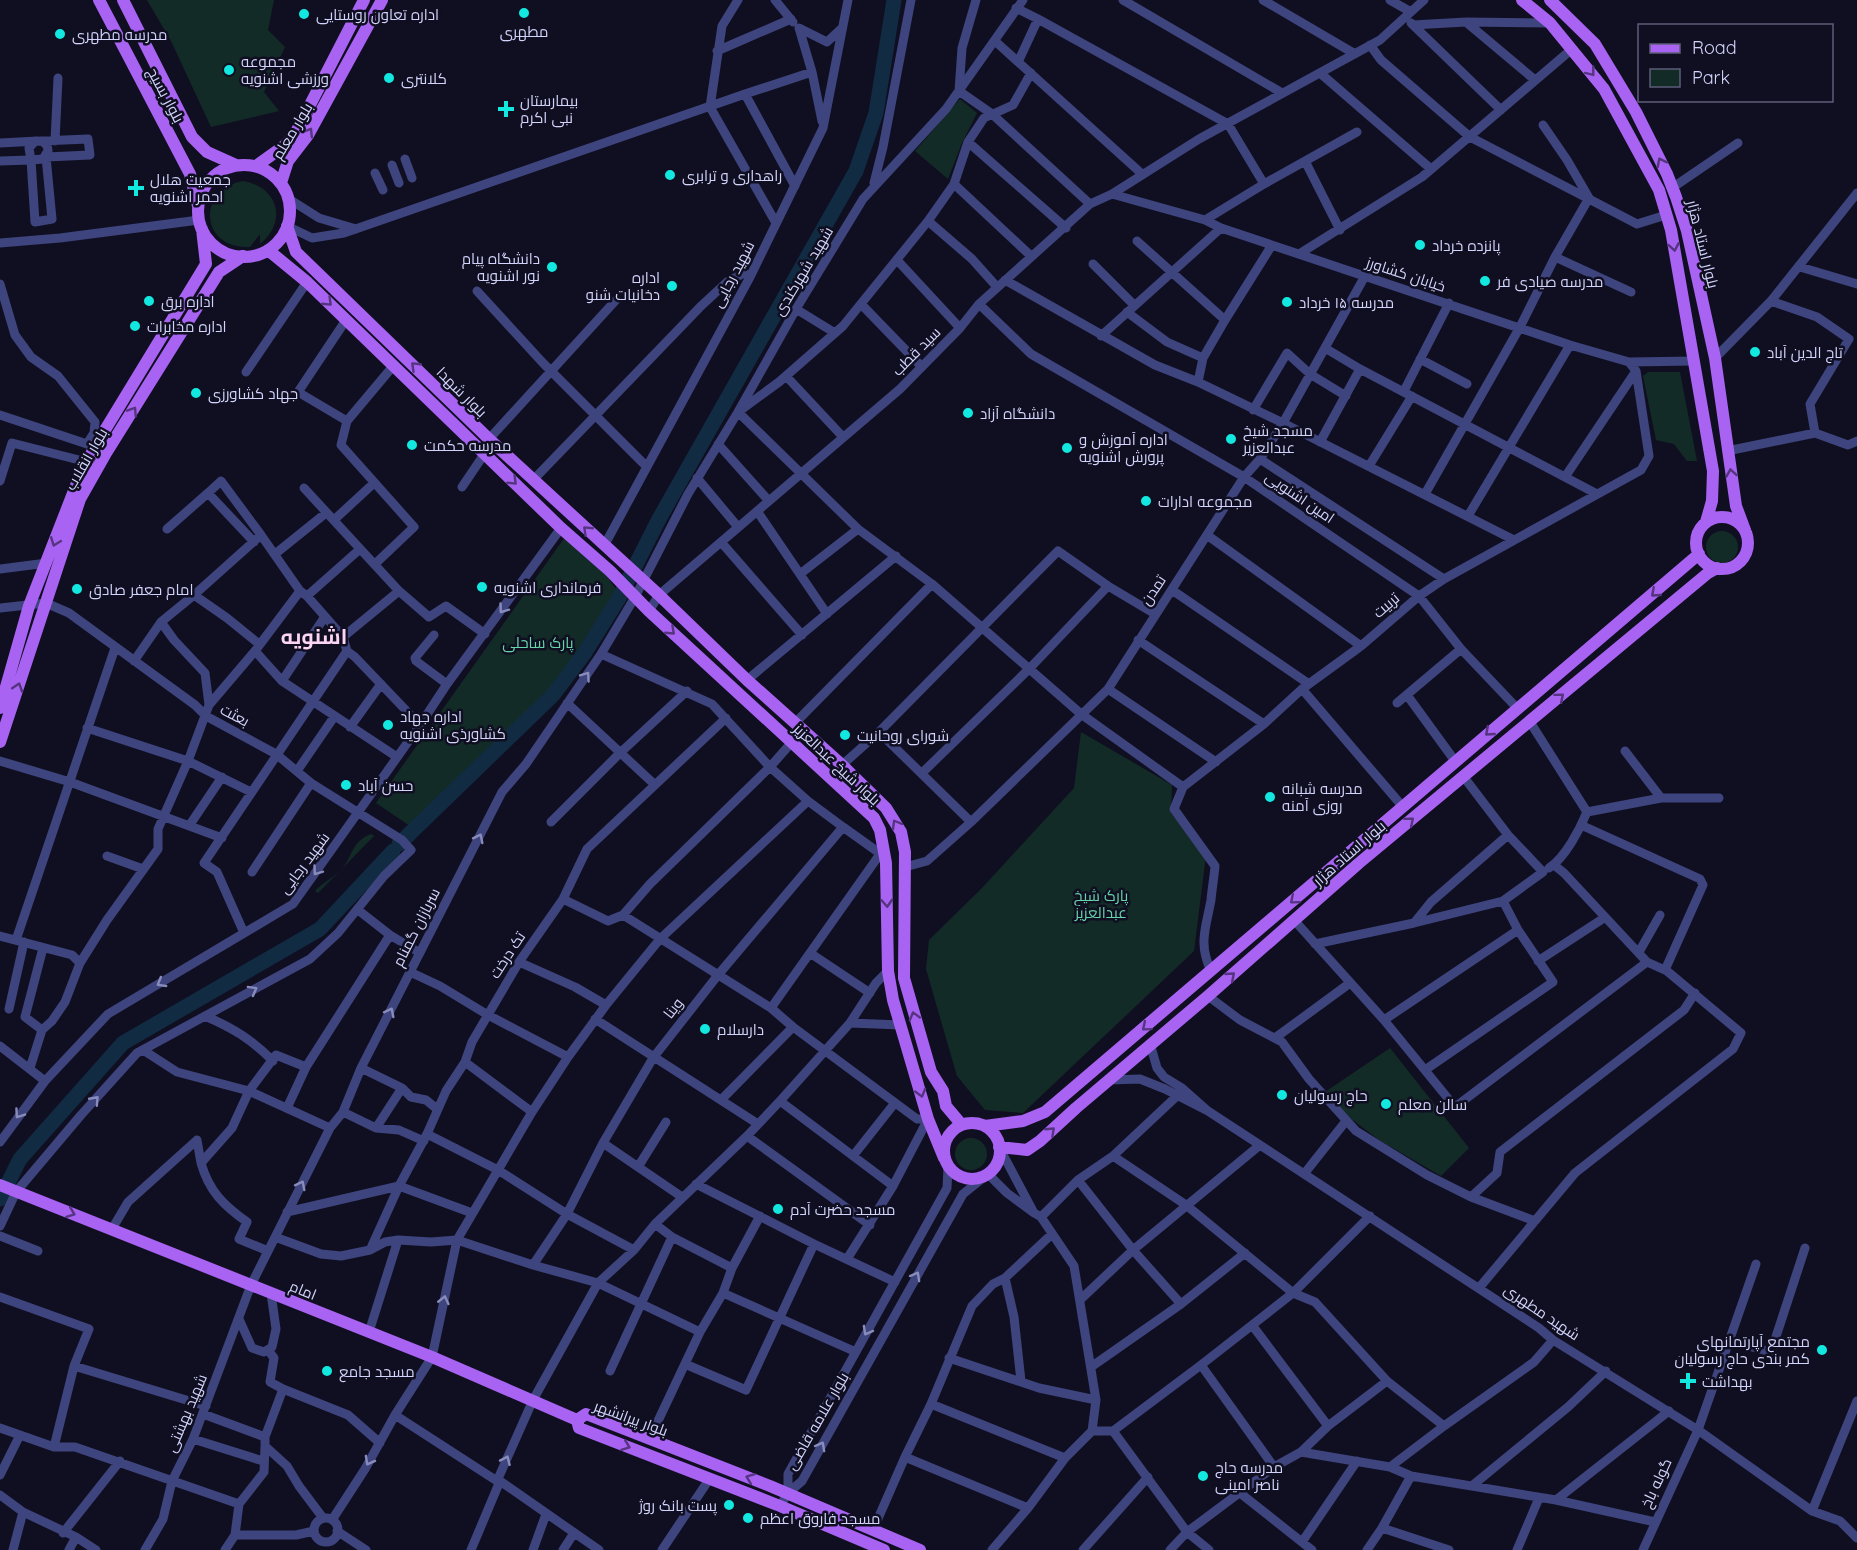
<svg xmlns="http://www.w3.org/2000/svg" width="1857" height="1550" font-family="Quicksand,Cairo,sans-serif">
<rect width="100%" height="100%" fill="#100f21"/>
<path fill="#132b27" d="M147,0h127l-6,30 17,17 -21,45 15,19 -68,16 -40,-86z
M960,99l17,14 -15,30 -14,36 -33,-28z
M243,181c35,6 45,40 17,63v-10l-10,13c-49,3 -55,-57 -7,-66z
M1648,372h32l17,89h-10l-13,-17 -18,-4 -13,-64z
M1706 547a16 16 0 1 1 32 0a16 16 0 1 1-32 0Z
M565,537l41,38 11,16 -48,76 -27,33 -132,126 -34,-23z
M1081,732l91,53 -1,28 35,42 -12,96 -171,162 -38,-3 -28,-34 -31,-107 3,-29 53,-52 92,-100z
M371,834l3,2 -56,57 -3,-2c8,-9 22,-15 29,-25 10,-14 8,-24 27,-32z
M1390,1048l79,100 -28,28 -62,-36 -30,-23 -24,-25z
M955 1154a16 16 0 1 1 32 0a16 16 0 1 1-32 0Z"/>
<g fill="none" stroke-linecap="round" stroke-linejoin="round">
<path stroke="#112b43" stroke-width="15" d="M399,844l154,-149 31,-41 35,-56 40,-79 197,-348 20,-58 18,-113
M0,1199l20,-40 103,-116 197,-114 73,-78"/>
<path stroke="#3e447d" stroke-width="9" d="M738,0l-16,26 -12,81 66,116
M775,0l18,22
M976,0l-14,48 -3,43 33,23 98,90
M1123,0l159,93
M1263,0l92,54
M1390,0l21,12
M1016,8l22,11
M1466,22l69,58
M1411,23l90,87
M1413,25l53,-3 84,1
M995,41l147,133
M1370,45l11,15 89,77 167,87 29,-9
M717,51l74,-32
M1018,62l20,-43 190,105 36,60
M1031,73l-18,32 -29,13 -16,24 98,86
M1320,73l111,96
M745,94l50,92
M822,121l-10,-49 -13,-44 28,14 15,-14
M55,141l3,-63
M968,142l-14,42 -26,37 -85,105 -64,56 -41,30 120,117 74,55 149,130 102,73
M0,143l38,-2c7,0 10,4 10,10l-5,8 -12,1 -2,-12 6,-7
M405,159l7,19
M0,161l31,-1 4,62 17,-3 -6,-62 44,-2 -2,-16 -47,2
M1305,161l35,69
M392,165l7,18
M375,173l8,17
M874,183l9,-36 28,-147
M954,184l77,72
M1672,188l66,-45
M1112,194l93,26 16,8 349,117 59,17 66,-1
M289,199l30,19 37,11
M1205,220l59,-36 93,-52
M928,221l44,38 25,28
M287,226l25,12 32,-5 401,-139 67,-22
M1137,241l88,79
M0,243l60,-5 139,-18
M1299,254l123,-77 150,-128
M1555,257l76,35
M897,260l63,68
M1093,264l41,41
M1800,267l57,17
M1005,280l150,85 43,17 85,41 231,117
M0,284l15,51 16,22 27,19 37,46 -1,11 -7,11
M477,291l66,72 103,103
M1771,301l46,16 32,22 -39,65 5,29
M861,304l61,63
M979,304l52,50 213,123 175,119 42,53 56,59
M796,309l39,24
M1127,312l40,30 36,16
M346,320l-48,72 49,29
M1101,336l120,-108
M1325,348l35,21 237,125
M1715,358l56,-57 86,-108
M1420,359l47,25
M246,372l61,-90
M786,376l57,61
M1198,382l5,-24 22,-38 47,-75
M1404,391l45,-88
M1253,410l34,-57 23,21 36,22
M0,415l87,29 19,9
M1320,442l40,-73
M718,444l51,57
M1727,451l88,-18 33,12 9,-4
M1260,459l184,120
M1369,466l43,-70
M1565,477l71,-106
M697,478l41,49
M534,479l166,-172 27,-25 17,-9 6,4
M0,481l12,-38 75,19
M462,487l23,-34 4,-14 127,-139
M304,488l95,103 30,26 17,-11 39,28
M208,493l13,-12 40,54 39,56 7,5 36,41 4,14 8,6 65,68
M1425,494l95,-167 35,-70 34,-59 -22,-38 -24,-35
M757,511l70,103
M1468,516l102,-171
M335,519l39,-36
M167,529l41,-36 46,49
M1207,535l154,111
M721,542l81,93
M604,546l146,-269 73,-149 25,-128
M275,554l51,-41
M375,564l39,-37 -73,-82 6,-24 47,-56
M0,569l47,-6
M800,574l58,-45
M1172,590l137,94
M194,595l33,23 32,26
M307,596l53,-47
M0,608l46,-5 23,10 126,92 11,11 70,38 35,29 91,57 9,10 -27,26 -46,57 -28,26 -173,94 -56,62 -65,77 -16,34
M649,611l10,-16 241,-206 60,-61 19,-24 111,-100 22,-10 87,-55 181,-99 44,-40
M161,622l13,18 31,33 4,32
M434,635l-19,23 1,3 31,23
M343,637l56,-46
M1138,640l126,84
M255,651l27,30 115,76
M601,654l111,50 58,63 22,-25
M134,661l27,-39 33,-27 67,-60
M747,680l149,-124
M282,681l42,-63
M1108,689l108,73
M1302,689l101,118
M1407,695l48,66
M567,703l87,81
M1397,703l64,-54
M1530,722l57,90
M795,723l137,-139
M350,727l31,-43
M87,728l101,33 63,31
M879,732l92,90
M1625,751l36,47
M0,761l70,21 152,56
M842,765l37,-33 179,-181 50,35 47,28
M297,771l37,-54
M922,773l108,-105 78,-82
M1183,787l81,-63 38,-35 59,-43 58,-50 25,-17 197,-109 8,-14 -13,-85 -7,-9
M1183,787l-9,22 41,57c-1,12 -3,23 -4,34 -5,28 -13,43 0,71
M551,822l69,-69 67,-62
M1581,825l119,54 3,6 -38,85
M189,826l33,-49
M843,827l42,30
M107,856l36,13
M905,867l22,-6 44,-39 137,-133 136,-212 16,-18 23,-36 82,-147
M1549,868c16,-10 31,-39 38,-56l74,-14h58
M252,872l59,-89
M563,899l45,22 15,-6 148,93 22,19 124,92h11l-35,67 -46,73
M358,910l32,25 30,18
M1294,920l90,100 71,87 192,-145
M1414,923l17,-21 77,-67
M244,933l-27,-61 -13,-9 143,-212
M0,936l72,19 8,8
M16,940l99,-292
M1315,944l99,-21 89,-22
M43,948l-18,69 17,13 10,-9 13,-19 15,-39 27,-43 51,-71v-20l30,-68 21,-56 46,-54 45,-60
M1639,952l21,-37
M810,953l60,40
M1538,961l66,-43
M519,962l56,25 31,18
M410,972l30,14 48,29 80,42
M1208,996l32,24 42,22 27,37 47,52 71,44 44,22 64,24
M771,1008l109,-154
M9,1009l15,-67
M205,1016c28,12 46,23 68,45
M595,1019l163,105
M1384,1020l134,-90
M850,1023l51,2
M1275,1038l75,-55
M0,1046l45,35
M143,1050l34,22 72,19 27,-36 30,12 84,-132
M465,1062l67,50
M30,1068l12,-38
M361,1068l41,20 9,9 15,3 11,9
M1425,1070l128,-88 -35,-52 -15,-29 40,-29 -35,-37 -45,-59
M1109,1080l31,-1 25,10 43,22 -26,-23 -18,-11 -7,-9 -6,-21 3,-5
M721,1100l72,-73
M780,1101l113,85
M287,1108l19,-41
M1208,1111l331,217 14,12 145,90 114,81 28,10 17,17
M343,1112l33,16 23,2 25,11
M376,1128l26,-40
M427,1134l71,36 69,44 67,36
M747,1136l123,89
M197,1140l4,23 31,-35 17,-37 81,37
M0,1142l45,-61 63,-67 185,-110 127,-179 27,-41 114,-156
M603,1143l79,54
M853,1156l41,-52
M1113,1156l65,-61
M201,1163c8,28 22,42 46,59l-8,17 29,12
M638,1167l28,-45
M1304,1174l42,-53
M1078,1180l55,70 48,54
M696,1184l118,60 81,38
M1471,1197l26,-24 3,-21 184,-142 11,-17
M287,1212l112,-26 73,27
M1036,1214l5,3 33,49 22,134 -4,31
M1041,1217l37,-37 35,-24 73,49 107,88 22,9 72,79 57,45
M655,1224l17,13 60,31
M112,1229l16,-27 69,-62
M0,1236l38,15
M275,1237l46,17 20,2 29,-6 15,-8 13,-2 33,2 26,-2 76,25 65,18 102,49
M370,1250l29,-64 28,-52 19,-43 19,-29 7,-20 47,-80 44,-63 24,-50 139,-131
M533,1265l34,-51 36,-71 50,-85 65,-83 125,-148 -35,-26 -38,-34 -120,117 -27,31
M1005,1278l9,39 7,64
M1479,1288l96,-115 158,-124 8,-16 -74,-62 -20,-9 -83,-89 -10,-8
M723,1293l133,59
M0,1297l89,32 -15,37 -20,81
M1081,1299l52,-49 127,-105
M239,1319l13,29 12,4 8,-5 4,-18 -5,-36
M1252,1325l76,101
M369,1332l29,-92
M1729,1341l42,11 34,-104
M268,1350l6,8 -4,24 13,7
M949,1358l90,30 57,12
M685,1364l61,26 68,-146
M1201,1365l73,102
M74,1366l132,40
M1091,1367l90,-63 64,-51
M610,1371l62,-134
M931,1404l134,54
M203,1414l62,23v6
M395,1415l102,66
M0,1428l54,19h21l164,57 -4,31
M1092,1431h21l74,101 22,18
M1113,1431l88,-66 92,-72 77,-77
M265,1437l18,-48 65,26 32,28
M193,1439l70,22
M649,1440l51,-108 23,-39 9,-25 28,-52
M1301,1452l89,15 21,9 145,24 99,22
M905,1457l123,51
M1390,1467l54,-41 90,-64 19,-22
M0,1475l20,-40
M500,1481l99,69
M1473,1485l95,-78 38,-36
M788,1493v-19l159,-286 1,-21
M1240,1493l72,57
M0,1495l23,17 53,25 20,13
M1556,1500l113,-89
M239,1504l25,-32 1,-26 22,20 12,20 24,32
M780,1506l8,-13 14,-12 161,-287 25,-20 19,19 27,20 -35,-66
M1812,1511l45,-110
M314 1530a12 12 0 1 1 24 0a12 12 0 1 1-24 0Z
M332,1520l33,-51 30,-54 37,-58 25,-117 75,-128 36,-55 38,-52 54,-66 148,-138
M1382,1528l67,22
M873,1530l32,-73 26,-53 41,-98 21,-22 12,-6 47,-44
M337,1531l29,19
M63,1533l57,-72
M1302,1542l55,-81
M13,1550l10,-38
M69,1550l7,-13
M145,1550l18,-31 9,-38 21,-42 58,-154 79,-157 13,-16 18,-44 141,-276 24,-28 75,-110 34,-57 53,-103 50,-82 58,-103 67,-110 83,-90 77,-109
M225,1550l10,-15h61l18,-4
M471,1550l29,-69h-3l36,-81 65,-117 36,-33 21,-26 92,-88 33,-35 70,-78 26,-40 12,-12
M533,1550l13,-36
M563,1550l11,-17
M662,1550l48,-72
M992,1550l36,-42 37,-50 27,-27
M1083,1550l65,-73
M1170,1550l17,-18 87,-65 27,-15 27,-26 59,-45
M1367,1550l15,-22 29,-52
M1517,1550l22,-52
M1643,1550l55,-120 58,-166"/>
<path stroke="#a963f3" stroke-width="12" d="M99,0l91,174 8,32
M123,0l69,137 15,15 29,13
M1522,0l28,23 54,66 55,101 12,40 42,241 -1,30 -6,21
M1550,0l45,44 41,68 31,62 9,23 11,34 28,127 21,148 9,24
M198 211a46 46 0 1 1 92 0a46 46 0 1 1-92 0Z
M256,166l28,-20 11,-12 69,-134
M281,183l7,-22 20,-26 74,-135
M287,226l9,26 193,187 170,156 88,85 95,85 44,43 15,24 4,20 -1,126 27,94 12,19 3,15 16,19
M268,250l39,32 254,246 49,43 39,40 225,207 6,12 6,33 2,108 5,29 35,119 16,39
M1696 543a26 26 0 1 1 52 0a26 26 0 1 1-52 0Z
M0,708l29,-102 48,-123 17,-35 112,-184 -4,-35
M0,742l80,-243 26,-46 113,-181 24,-16
M944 1151a28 28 0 1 1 56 0a28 28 0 1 1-56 0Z
M985,1126l38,-5 22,-9 654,-558
M999,1147l28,3 13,-9 36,-33 132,-112 151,-133 349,-290 9,-5
M0,1185l432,172 145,63
M577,1420l9,-6 184,72 150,64
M577,1420l2,8 201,78 104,44"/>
</g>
<defs><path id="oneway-chevron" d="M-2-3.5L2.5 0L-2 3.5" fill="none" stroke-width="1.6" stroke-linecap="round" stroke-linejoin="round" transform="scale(1.5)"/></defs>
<g stroke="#55357f">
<use href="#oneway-chevron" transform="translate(1591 72) rotate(52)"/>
<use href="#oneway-chevron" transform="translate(309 132) rotate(-58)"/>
<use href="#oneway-chevron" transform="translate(1661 162) rotate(-117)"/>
<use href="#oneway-chevron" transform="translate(1674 247) rotate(80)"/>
<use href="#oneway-chevron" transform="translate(328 302) rotate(44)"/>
<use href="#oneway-chevron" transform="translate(415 366) rotate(-136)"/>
<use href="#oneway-chevron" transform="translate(133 411) rotate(-57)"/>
<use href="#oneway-chevron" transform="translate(1731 473) rotate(-99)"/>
<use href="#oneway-chevron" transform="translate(513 481) rotate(44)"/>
<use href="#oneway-chevron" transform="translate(587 530) rotate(-136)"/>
<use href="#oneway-chevron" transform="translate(55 542) rotate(111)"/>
<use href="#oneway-chevron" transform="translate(1655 593) rotate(139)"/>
<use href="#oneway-chevron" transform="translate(671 631) rotate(43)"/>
<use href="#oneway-chevron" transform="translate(18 687) rotate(-72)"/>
<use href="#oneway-chevron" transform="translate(1560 697) rotate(-40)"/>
<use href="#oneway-chevron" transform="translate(1489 732) rotate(139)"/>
<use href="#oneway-chevron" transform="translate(1410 821) rotate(-40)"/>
<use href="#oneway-chevron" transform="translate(896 824) rotate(-120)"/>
<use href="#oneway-chevron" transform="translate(1294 900) rotate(140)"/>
<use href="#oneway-chevron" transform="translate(887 903) rotate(87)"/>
<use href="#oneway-chevron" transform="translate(1231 976) rotate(-41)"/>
<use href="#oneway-chevron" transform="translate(914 1016) rotate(-106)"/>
<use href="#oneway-chevron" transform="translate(1146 1027) rotate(140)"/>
<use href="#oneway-chevron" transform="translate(921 1093) rotate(74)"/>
<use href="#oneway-chevron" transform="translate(1051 1131) rotate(-43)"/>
<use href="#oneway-chevron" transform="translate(71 1213) rotate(21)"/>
<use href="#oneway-chevron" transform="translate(626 1446) rotate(21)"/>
<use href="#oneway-chevron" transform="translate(750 1478) rotate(-159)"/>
</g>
<g stroke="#888cbc">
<use href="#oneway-chevron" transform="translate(503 609) rotate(126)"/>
<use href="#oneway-chevron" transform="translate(586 676) rotate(-55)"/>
<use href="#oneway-chevron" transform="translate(479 838) rotate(-63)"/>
<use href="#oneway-chevron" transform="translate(317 871) rotate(126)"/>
<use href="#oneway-chevron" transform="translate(161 983) rotate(149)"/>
<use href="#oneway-chevron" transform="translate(253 990) rotate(-29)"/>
<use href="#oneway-chevron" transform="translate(390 1012) rotate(-63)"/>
<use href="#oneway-chevron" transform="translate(95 1100) rotate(-48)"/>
<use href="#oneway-chevron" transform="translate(19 1114) rotate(125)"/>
<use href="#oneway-chevron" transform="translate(301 1185) rotate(-63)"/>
<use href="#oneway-chevron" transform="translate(916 1276) rotate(-61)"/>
<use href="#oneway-chevron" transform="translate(444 1300) rotate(-77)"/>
<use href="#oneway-chevron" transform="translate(867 1331) rotate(119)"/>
<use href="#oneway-chevron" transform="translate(821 1446) rotate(-61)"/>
<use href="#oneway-chevron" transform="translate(506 1460) rotate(-66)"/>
<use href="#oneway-chevron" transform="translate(369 1461) rotate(119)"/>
</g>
<g fill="#12e8e0" stroke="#100f21" stroke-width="2">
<circle cx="524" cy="13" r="6"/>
<circle cx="304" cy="14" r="6"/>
<circle cx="60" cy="34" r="6"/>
<circle cx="229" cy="70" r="6"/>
<circle cx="389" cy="78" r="6"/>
<path d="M503 100h6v6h6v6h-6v6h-6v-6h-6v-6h6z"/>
<circle cx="670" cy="175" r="6"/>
<path d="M133 179h6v6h6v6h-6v6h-6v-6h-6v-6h6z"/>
<circle cx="1420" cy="245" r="6"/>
<circle cx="552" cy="267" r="6"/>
<circle cx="1485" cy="281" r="6"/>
<circle cx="672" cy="286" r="6"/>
<circle cx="149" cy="301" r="6"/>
<circle cx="1287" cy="302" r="6"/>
<circle cx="135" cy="326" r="6"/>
<circle cx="1755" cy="352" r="6"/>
<circle cx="196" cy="393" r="6"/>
<circle cx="968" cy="413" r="6"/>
<circle cx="1231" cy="439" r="6"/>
<circle cx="412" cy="445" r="6"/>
<circle cx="1067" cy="448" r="6"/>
<circle cx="1146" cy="501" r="6"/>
<circle cx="482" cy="587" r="6"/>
<circle cx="77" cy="589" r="6"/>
<circle cx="388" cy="725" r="6"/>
<circle cx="845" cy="735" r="6"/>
<circle cx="346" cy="785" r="6"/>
<circle cx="1270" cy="797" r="6"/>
<circle cx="705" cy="1029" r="6"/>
<circle cx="1282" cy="1095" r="6"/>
<circle cx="1386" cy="1104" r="6"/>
<circle cx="778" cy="1209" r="6"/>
<circle cx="1822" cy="1350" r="6"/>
<circle cx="327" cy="1371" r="6"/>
<path d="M1685 1372h6v6h6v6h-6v6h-6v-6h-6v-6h6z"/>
<circle cx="1203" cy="1476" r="6"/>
<circle cx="729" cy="1505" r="6"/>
<circle cx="748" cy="1518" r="6"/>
</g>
<g text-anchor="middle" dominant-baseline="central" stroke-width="5" stroke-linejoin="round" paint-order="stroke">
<g font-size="15" fill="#d3d4fc" stroke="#100f21" text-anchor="start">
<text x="316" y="14">اداره تعاون روستایی</text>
<text x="524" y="31" text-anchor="middle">مطهری</text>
<text x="72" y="34">مدرسه مطهری</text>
<text x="241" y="61">مجموعه<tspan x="241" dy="17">ورزشی اشنویه</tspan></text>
<text x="401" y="78">کلانتری</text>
<text x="520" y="100">بیمارستان<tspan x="520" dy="17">نبی اکرم</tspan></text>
<text x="682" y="175">راهداری و ترابری</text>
<text x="150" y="179">جمعیت هلال<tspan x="150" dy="17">احمر اشنویه</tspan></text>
<text x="1432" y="245">پانزده خرداد</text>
<text x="540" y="258" text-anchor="end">دانشگاه پیام<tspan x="540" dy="17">نور اشنویه</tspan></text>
<text x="660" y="277" text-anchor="end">اداره<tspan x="660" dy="17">دخانیات شنو</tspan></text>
<text x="1497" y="281">مدرسه صیادی فر</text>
<text x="161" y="301">اداره برق</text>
<text x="1299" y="302">مدرسه ۱۵ خرداد</text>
<text x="147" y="326">اداره مخابرات</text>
<text x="1767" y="352">تاج الدین آباد</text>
<text x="208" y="393">جهاد کشاورزی</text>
<text x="980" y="413">دانشگاه آزاد</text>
<text x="1243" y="430">مسجد شیخ<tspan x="1243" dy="17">عبدالعزیر</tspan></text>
<text x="1079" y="439">اداره آموزش و<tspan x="1079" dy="17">پرورش اشنویه</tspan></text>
<text x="424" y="445">مدرسه حکمت</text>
<text x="1158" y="501">مجموعه ادارات</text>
<text x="494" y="587">فرمانداری اشنویه</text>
<text x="89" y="589">امام جعفر صادق</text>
<text x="400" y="716">اداره جهاد<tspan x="400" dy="17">کشاورذی اشنویه</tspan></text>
<text x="857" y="735">شورای روحانیت</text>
<text x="358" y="785">حسن آباد</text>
<text x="1282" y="788">مدرسه شبانه<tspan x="1282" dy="17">روزی آمنه</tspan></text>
<text x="717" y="1029">دارسلام</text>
<text x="1294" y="1095">حاج رسولیان</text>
<text x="1398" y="1104">سالن معلم</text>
<text x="790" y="1209">مسجد حضرت آدم</text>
<text x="1810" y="1341" text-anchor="end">مجتمع آپارتمانهای<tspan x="1810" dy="17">کمر بندی حاج رسولیان</tspan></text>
<text x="339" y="1371">مسجد جامع</text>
<text x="1702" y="1381">بهداشت</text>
<text x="1215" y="1467">مدرسه حاج<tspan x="1215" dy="17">ناصر امینی</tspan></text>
<text x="717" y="1505" text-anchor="end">پست بانک روژ</text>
<text x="760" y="1518">مسجد فاروق اعظم</text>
</g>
<g font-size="15" fill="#d3d4fc" stroke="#100f21">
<text transform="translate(166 95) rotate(62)">بلوار بسیج</text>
<text transform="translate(292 131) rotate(-59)">بلوار معلم</text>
<text transform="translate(1703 244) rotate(76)">بلوار استاد هژار</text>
<text transform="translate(803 271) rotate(-59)">شهید شهرکندی</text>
<text transform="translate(733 274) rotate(-62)">شهید رجایی</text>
<text transform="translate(1406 274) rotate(18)">خیابان کشاورز</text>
<text transform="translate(916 351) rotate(-45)">سید قطب</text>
<text transform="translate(462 392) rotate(45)">بلوار شهدا</text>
<text transform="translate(86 459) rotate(-60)">بلوار انقلاب</text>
<text transform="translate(1300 497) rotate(34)">امین اشنویی</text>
<text transform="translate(1153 590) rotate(-56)">تمدن</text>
<text transform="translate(1386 605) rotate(-41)">تربیت</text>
<text transform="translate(235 715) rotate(28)">بعثت</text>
<text transform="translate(837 764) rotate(43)">بلوار شیخ عبدالعزیز</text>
<text transform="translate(1349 853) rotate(-41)">بلوار استاد هژار</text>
<text transform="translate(304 863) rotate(-53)">شهید رجایی</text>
<text transform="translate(416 927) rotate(-63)">سربازان گمنام</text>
<text transform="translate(507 955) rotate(-57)">تک درخت</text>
<text transform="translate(673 1008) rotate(-52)">وینا</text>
<text transform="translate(303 1290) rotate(22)">امام</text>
<text transform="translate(1542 1312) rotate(34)">شهید مطهری</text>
<text transform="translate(186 1413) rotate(-67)">شهید بهشتی</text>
<text transform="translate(631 1418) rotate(20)">بلوار پیرانشهر</text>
<text transform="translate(817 1421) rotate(-60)">بلوار علامه قاضی</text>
<text transform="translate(1656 1483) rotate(-65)">گوله باخ</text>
</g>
<g font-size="15" fill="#65d6aa" stroke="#100f21">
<text x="538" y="642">پارک ساحلی</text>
<text x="1101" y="895">پارک شیخ<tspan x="1101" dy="17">عبدالعزیز</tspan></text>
</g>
<g font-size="21" font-weight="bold" fill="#fcd5f3" stroke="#100f21">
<text x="314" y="636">اشنویه</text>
</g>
</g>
<rect x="1638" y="24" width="195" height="78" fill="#100f21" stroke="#5e5e79" stroke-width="1.5"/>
<rect x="1650" y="44" width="30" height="9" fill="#a963f3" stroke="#5e5e79" stroke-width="1.5"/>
<text x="1692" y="54" font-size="18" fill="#d3d4fc">Road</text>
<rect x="1650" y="69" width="30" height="18" fill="#132b27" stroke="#5e5e79" stroke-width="1.5"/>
<text x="1692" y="84" font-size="18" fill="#d3d4fc">Park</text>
</svg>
